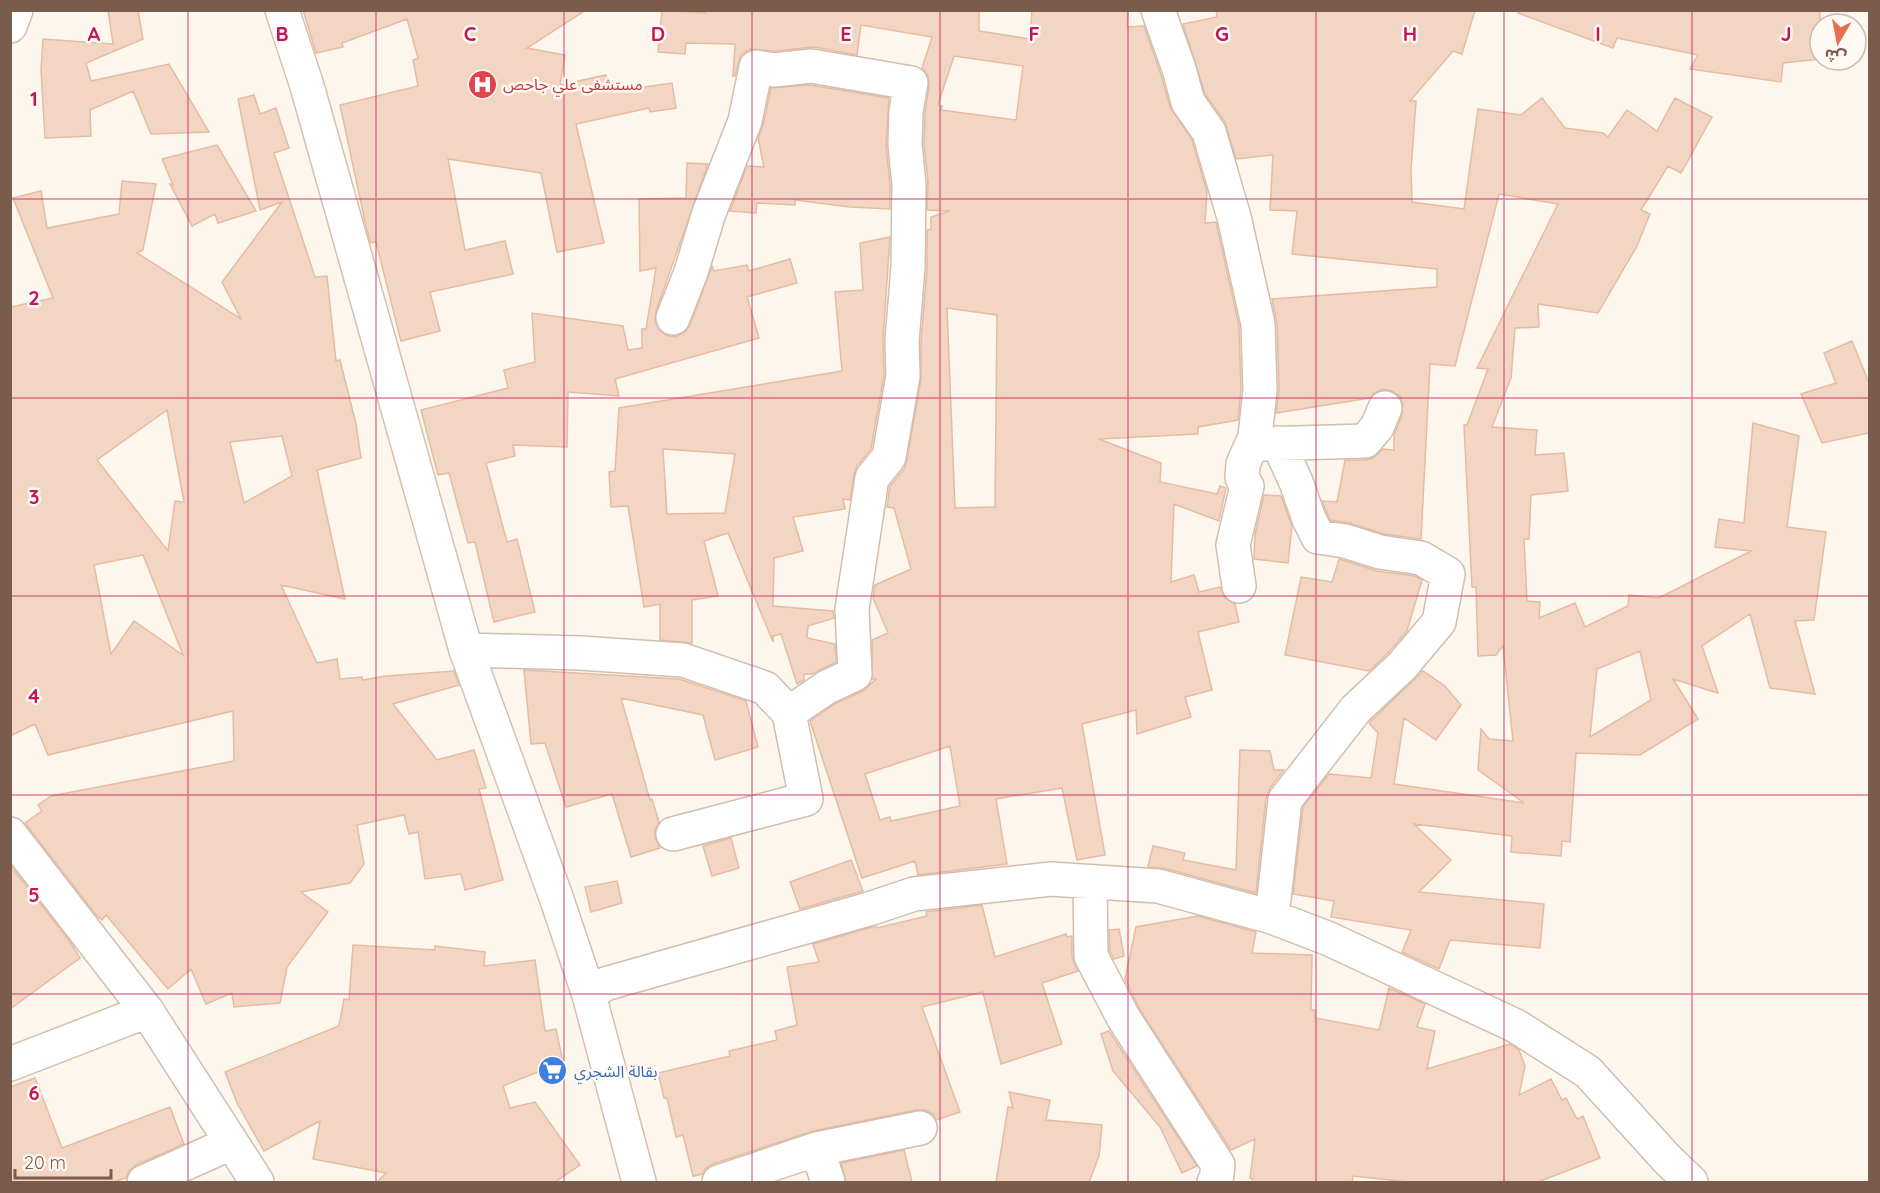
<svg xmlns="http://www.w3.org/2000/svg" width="1880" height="1193" font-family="Quicksand,'Noto Sans Arabic',sans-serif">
<rect width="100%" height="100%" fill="#fdf6ec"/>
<path fill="#f3d5c3" stroke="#e6bba3" stroke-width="1.5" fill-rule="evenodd" d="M108,10h30l5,29 -57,24 5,18 78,-17 40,68 -58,2 -18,-43 -43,19 1,26 -46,2 -4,-68 2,-31 70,5z
M303,10h283l-59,38 38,7 -5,30 46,-10 4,17 62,-9 4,25 -26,4 -1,-4 -73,16 28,119 -47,9 -16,-79 -93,-14 17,91 40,-9 8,33 -83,18 10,39 -39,10 -25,-99 -5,1 -4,-12 -27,-126 78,-19 -5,-26 5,-2 -11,-39 -65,24 1,4 -27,6z
M662,10l43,3v-3h274v21l51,8 2,-29h96l-1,17 17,-1 17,49 9,32 22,33 15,52 -2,31 11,-1 23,104 2,63 -3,31 -40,7v7l-99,5 62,24 -1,19 57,12 3,-8 6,2 -7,33 -45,-17 -3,78 23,-7 5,17 21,-5 5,11 10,6 4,18 -41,10 14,58 -27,7 6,20 -54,17 -1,-24 -54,14 23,131 -28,5 -15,-72 -66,11 11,65 -89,11 -3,-14 -53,17 -52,-157 26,-18 27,-12 13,-12h-4v-39l16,-7 -15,-35 2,-13 36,-16 -17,-61 -7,-1 3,-21 14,-17 3,-9 14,-81v-38l6,-73v-38l4,-1v-12l19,-6 -23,-1 1,-28 -4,-38 1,-31 4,-27 -1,-10 -6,-8 10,-31 -71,-12 -4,30 -43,-8 -39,4 -25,-2 -9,6 -6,21h-2l2,-32 -49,-1 -1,11 -27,-2zM954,56l69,10 -7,54 -75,-10 1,-4 -4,-1zM947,308l50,7 -2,192 -40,1zM950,746l10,60 -69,15 -1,-4 -10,3 -15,-46z
M1216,10h259l-13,44 -9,-3 -43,50h6l-5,69 1,32 52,7 14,-100 43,6 21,-17 23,30 38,5 5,4 19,-27 30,21 18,-33 37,19 -31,56 -13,-7 -27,44 9,4 -13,32 -39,67 -60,-9 1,23 -24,1 -4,50 -19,49 45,3 -2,25 29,-2 4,38 -37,4 -2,44h-5l3,62 13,1 -1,16 36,-15 10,24 43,-21 1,-11 30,3 92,-47 -36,-4 4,-28 25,4 9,-100 46,13 -12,91 39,5 -12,88 -19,1 20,73 -45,-6 -20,-74 -48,32 16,47 -45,-14 25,40 -58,36 -64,-2 -6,89 -8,-1 -1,15 -50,-4 1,-16 -98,-12 37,36 -32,32 125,12 -4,44 -90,-8 -11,29 -37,-17 9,-22 -80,-13 3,-16 -41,-7 10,-87 26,-33 42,4 7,-45 -9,-10 54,-52 22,15 16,19 -25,35 -32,-22 -10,66 130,19 -46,-33 3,-41 8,10 24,2 -10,-95 -7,9 -18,1 -2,-69h-4l-8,-162h3l21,-56 -11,-1 81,-164 -59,-10 -44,172 -25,-2 -9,175 -37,-5 -34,-11 -20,-3 -8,-19 15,1 8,-42h21l7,-2 10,-9 11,1v-15l8,-20 1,-10 -3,-9 -8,-5 -9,-2 -9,4 -4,5 -94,15 3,-23 -2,-67 -5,-24 165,-12v-18l-145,-15 5,-43 -27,-1 3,-55 -37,4 -11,-37 -20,-28 -22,-70 34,-7zM1640,651l11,49 -61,37 7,-68z
M1519,10h301v49l-37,4 -2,19 -91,-13 8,-14 -81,-17 -4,10 -95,-35z
M810,85l79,13 -3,47 4,40v24l-40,-2 -55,-7v5l-38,-2 -1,10 -26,-2 17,-45 17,1 -6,-29 5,-13 8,-37z
M254,95l6,19 16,-6 13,40 -15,5 41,124 12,-1 9,85 4,-1 16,64 5,34 -44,12 28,129 -64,-14 36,78 20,-4 3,20 22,-2v3l24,-4 68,-5 5,14 -66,19 44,56 37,-10 12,38 -7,1 24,91 -38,10 -4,-16 -36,5 -7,-47 -9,2 -5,-19 -47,10 7,39 -14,19 -49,9 27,20 -41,55 -7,36 -46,4 -2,-14 -26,11 -15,-35 -23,20 -62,-74 -4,5 -5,-4 -72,-93 17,-12 -4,-6 13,-9 183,-35 -1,-50 -185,44 -13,-31 -25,12v-429l43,-9 -40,-100 28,-7 6,37 72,-14 3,-33 34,3 -13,66 -6,3 104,66 -19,-37 60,-80 -22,8 -22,-111zM167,410l17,92 -9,-1 -7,50 -71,-91zM282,436l10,40 -48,27 -14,-61zM143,555l40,100 -49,-34 -23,33 -17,-89z
M217,145l39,66 -38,12 -3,-9 -23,12 -22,-42 3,1 -11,-26z
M687,163l21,1 -52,147 -1,10 4,9 7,5 9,2 10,-5 5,-7 22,-59 2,5 33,-6 2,6 41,-12 7,24 -50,14 12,41 -144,41 4,17 -51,-4 -1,55 -54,-2 2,11 -29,7 21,79 10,-3 18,73 -41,10 -19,-80 -7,1 -19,-70 -11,2 -17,-65 87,-22 -4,-18 31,-8 -3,-49 91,13 5,24 14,-2v-19h4l10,-61 -16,3 -1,-72 47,-1z
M890,237l-7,102 1,36 -13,74 -14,17 -3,9 -4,25 -7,-1 2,10 -52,8 10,34 -29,7 -1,48 60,5 1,7 -26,8 -1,12 28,6 1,18 -24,12h-8v6l-7,4 -16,-50 -8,2v6l-45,-109 -24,8 14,55 -26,4v43l-32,-3v-36l-16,3 -16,-101 -17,1 -2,-35 6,-1 4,-63 223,-37 -7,-79 28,-2 -3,-47zM663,449l72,5 -10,59 -58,1z
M1852,341l17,42v50l-47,10 -21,-49 35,-11 -12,-30z
M1264,495l17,1 11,30 -4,37 -34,-4 1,-24z
M1339,559l38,12 38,5 7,4 -15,51 -19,22 -19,18 -84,-16 16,-78 31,5z
M524,670l155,9 67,22 12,46 -43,13 -12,-45 -82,-17 29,102 2,-1 7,23 -4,8v8l5,10 -29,9 -19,-63 -46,13 -21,-64 -14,1z
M1240,750l30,1 4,19h10l-14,18 -4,10 -10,95 -93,-25 -15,-1 5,-21 32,7 -2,7 53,10z
M731,838l8,30 -27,8 -9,-30z
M851,860l12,31 -63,18 -10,-27z
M10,865l61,78 9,15 -70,51z
M617,881l5,22 -31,9 -6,-25z
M982,905l13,52 71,-23 1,3 5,-1v21l6,14 -36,12 20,61 -61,20 -18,-72 -61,15 38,105 -24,8 -2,-5 -8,-5h-10l-103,21 -100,33 -8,5 -2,5 -10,2 -10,-41 -7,2 -9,-39h-3l-6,-25 72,-17 -1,-5 48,-11 -2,-9 22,-6 -10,-58 32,-5 -6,-18 63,-18 1,2 50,-12 -1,-4z
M1198,916l58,16 -4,21 60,2 -1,55h4v8l64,12 10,-42 36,16 -8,23 18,4 -8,38 83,-25 9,6 6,16 -6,29 32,-16 11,21 4,-2 11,21 6,-3 17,42 -62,24h-130l-55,-6 -1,6h-100l1,-3 -3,-1 5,-39 -24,11 -92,-142 -14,-29 11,-52z
M1119,929l5,27 -10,3 -4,-8 -1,-21z
M353,945l82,5v-4l50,6 -1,14 51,-6 10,71 11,-2 7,33 -60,24 7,22 25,-6 45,63 -25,17h-178l9,-9 -73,-14 7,-38 -56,30 -27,-48 -12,-31 114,-46 5,-27 5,1z
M1109,1031l88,135 -15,7 -22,-46 -47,-56 -12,-37z
M35,1078l27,70 108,-41 14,37 -48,21 -7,6 -3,7 -12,4h-104v-95z
M1009,1092l41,8 -4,20 56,5 -3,31 -10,26h-93l12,-75 5,1z
M904,1150l8,32h-66l-5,-19z"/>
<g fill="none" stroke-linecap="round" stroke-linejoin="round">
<defs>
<path id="street" d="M1158,10l21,59 9,33 21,30 25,85 24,107 2,66 -5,47 -12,27 -1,14 5,8 -14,59 6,41
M10,26l6,-16
M673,318l18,-46 18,-59 36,-92 11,-54 18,3 37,-4 100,17 -5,28 -1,34 4,39 -1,83 -6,74 1,35 -14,81 -17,21 -20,131 3,65 -28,13 -38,26
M1260,444l105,-3 12,-14 8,-19
M466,650l114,3 103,7 82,28 24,25 17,86 -133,35
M10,834l137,177 110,171
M1090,882l1,74 32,61 95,148 -2,16 -2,1
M1272,917l13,-117 71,-91 46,-43 37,-44 9,-48 -27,-16 -41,-6 -35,-11 -27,-4 -9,-18 -13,-37 -18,-39
M589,995l16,-11 264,-75 45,-15 137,-15 107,7 114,31 55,21 189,88 72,46 79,87 24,23
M10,1064l137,-53
M817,1149l11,33
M144,1182l87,-39
M719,1182l98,-33 103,-21"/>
<path id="secondary" d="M282,10l25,76 159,564 90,247 33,98 50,187"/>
</defs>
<use href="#street" stroke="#d1beb0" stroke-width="36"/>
<use href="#secondary" stroke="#d6c0b0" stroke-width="36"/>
<use href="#street" stroke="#fff" stroke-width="33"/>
<use href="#secondary" stroke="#fff" stroke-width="33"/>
</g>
<path fill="none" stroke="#c2185b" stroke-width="1.5" stroke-opacity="0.55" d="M188,10v1172M376,10v1172M564,10v1172M752,10v1172M940,10v1172M1128,10v1172M1316,10v1172M1504,10v1172M1692,10v1172M10,199h1860M10,398h1860M10,596h1860M10,795h1860M10,994h1860"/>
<defs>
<symbol id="hospital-disc" viewBox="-11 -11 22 22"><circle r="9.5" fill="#e0444e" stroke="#fffaf3"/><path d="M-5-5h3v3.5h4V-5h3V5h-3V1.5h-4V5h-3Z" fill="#fff"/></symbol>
<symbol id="supermarket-disc" viewBox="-11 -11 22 22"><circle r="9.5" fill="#3f7fe0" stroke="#fffaf3"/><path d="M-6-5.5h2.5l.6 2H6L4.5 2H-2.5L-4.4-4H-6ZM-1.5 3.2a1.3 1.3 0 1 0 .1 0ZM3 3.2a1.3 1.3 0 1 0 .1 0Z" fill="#fff"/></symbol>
</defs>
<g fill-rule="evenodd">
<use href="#hospital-disc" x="466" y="68" width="33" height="33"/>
<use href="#supermarket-disc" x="536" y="1054" width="33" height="33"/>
</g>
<g text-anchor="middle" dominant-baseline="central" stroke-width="5" stroke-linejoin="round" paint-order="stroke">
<g font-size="16" fill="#be3a42" stroke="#fffaf3" text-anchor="start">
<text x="503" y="84">مستشفى علي جاحص</text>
</g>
<g font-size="16" fill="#366cbe" stroke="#fffaf3" text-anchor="start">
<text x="574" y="1071">بقالة الشجري</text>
</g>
</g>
<g font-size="20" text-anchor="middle" font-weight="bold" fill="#c2185b" stroke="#fffaf3" stroke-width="5" stroke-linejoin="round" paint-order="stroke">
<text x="94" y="41">A</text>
<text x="282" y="41">B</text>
<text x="470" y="41">C</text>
<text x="658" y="41">D</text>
<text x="846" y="41">E</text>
<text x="1034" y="41">F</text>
<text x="1222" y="41">G</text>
<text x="1410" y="41">H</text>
<text x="1598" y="41">I</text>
<text x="1786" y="41">J</text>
<text x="34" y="106">1</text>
<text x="34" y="305">2</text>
<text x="34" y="504">3</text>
<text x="34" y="703">4</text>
<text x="34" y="902">5</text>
<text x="34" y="1100">6</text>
</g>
<rect width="1880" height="1193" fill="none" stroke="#7a5c4d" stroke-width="24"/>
<g transform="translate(1838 42) rotate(190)"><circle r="28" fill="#fffaf3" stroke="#cabbb1" stroke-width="1.5"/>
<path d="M0-4.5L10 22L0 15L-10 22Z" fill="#e76f51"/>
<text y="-9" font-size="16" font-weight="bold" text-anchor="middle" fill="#7a5c4d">ش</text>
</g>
<path d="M15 1169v9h96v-9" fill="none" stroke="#7a5c4d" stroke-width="3"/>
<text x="24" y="1169" font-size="18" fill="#7a5c4d" stroke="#fffaf3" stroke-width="4.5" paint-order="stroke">20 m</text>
</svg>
